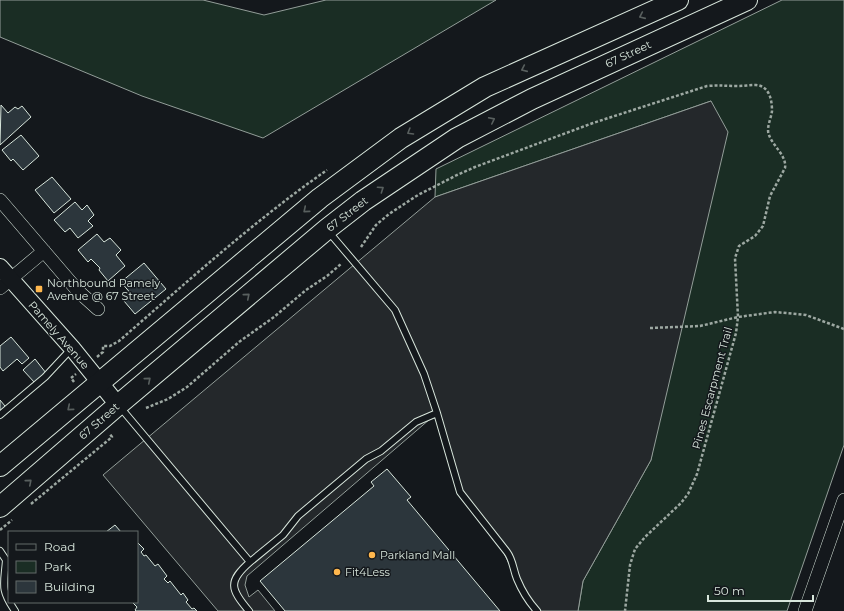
<svg xmlns="http://www.w3.org/2000/svg" width="844" height="611" font-family="Montserrat,sans-serif">
<rect width="100%" height="100%" fill="#14181c"/>
<path fill="#1a2d24" stroke="#939e99" d="M0,0h203l61,15 62,-15h170l-233,138 -121,-42 -142,-59z
M782,0h62v445l-57,166h-209l5,-30 68,-121 60,-359 -276,96 1,-28z"/>
<path fill="#24282b" stroke="#939e99" d="M711,101l17,31 -77,328 -68,121 -5,30h-41l-12,-15 -28,-57 -37,-47 -23,-79 -190,163 -2,9 4,12 9,-7 17,21h-57l-115,-136 332,-278z"/>
<path fill="#2c363c" stroke="#d8e6dc" d="M1,105l7,8 7,-6 3,2 4,-3 9,11 -31,28z
M21,135l18,21 -16,14 -10,-11 -2,2 -9,-11z
M52,177l19,22 -17,14 -19,-23z
M75,202l7,8 5,-5 7,10 -6,6 5,5 -15,12 -8,-10 -5,4 -11,-12z
M97,234l7,8 6,-4 11,12 -5,5 9,11 -17,15 -9,-11 1,-2 -9,-9 -3,3 -10,-12z
M144,263l22,26 -31,25 -11,-13 8,-6 -11,-13z
M11,337l18,21 -7,6 -5,-5 -14,12 -3,-4v-21z
M35,359l11,14 -11,10 -12,-13z
M0,400l5,6 -5,5z
M387,469l24,28 -4,3 93,111h-215l-25,-30 114,-95 -3,-4z
M115,525l6,7h-15z
M137,542l7,7 -3,3 3,4 2,-1 9,11 3,-2 9,12 -3,3 4,4 2,-2 11,14 2,-2 5,7 -2,2 6,7 2,-1 3,3h-61l-1,-1 2,-3 -5,-5h5z"/>
<g fill="none" stroke-linecap="round" stroke-linejoin="round">
<defs>
<path id="service" d="M328,231l67,79 29,64 13,39 23,79 47,60c6,8 6,17 10,27 5,12 11,22 20,32
M120,407l130,155 33,-27 15,-19 68,-57 15,-8 35,-29 21,-9
M0,415l45,-38 27,-29
M0,551l6,9c-2,25 -6,29 9,51
M249,611c-19,-22 -21,-30 1,-49"/>
<path id="minor" d="M0,200l78,91 20,18
M0,288l44,-37
M805,611l39,-111"/>
<path id="tertiary" d="M0,267l72,81 46,57"/>
<path id="primary" d="M0,466l320,-268 81,-60 84,-51 193,-87
M0,507l118,-102 209,-176 36,-28 94,-63 75,-39 215,-99"/>
</defs>
<use href="#service" stroke="#d8e6dc" stroke-width="8"/>
<use href="#minor" stroke="#d8e6dc" stroke-width="14"/>
<use href="#tertiary" stroke="#d8e6dc" stroke-width="18"/>
<use href="#primary" stroke="#d8e6dc" stroke-width="22"/>
<path stroke="#9da8a2" stroke-width="2.5" stroke-dasharray="3 2" stroke-linecap="butt" d="M361,247l15,-22 13,-11 29,-19 39,-20 18,-8 118,-44 114,-37c11,-1 20,0 31,0 6,0 12,-1 18,-1 14,1 16,16 16,26 -1,8 -6,17 -3,24 4,11 18,21 16,33l-15,28 -7,30 -8,10 -16,10 -4,12 3,59 -2,16 -39,141 -9,20 -7,9 -36,34 -10,12 -5,16 -5,46
M650,328l50,-2 38,-9 37,-5 31,3 38,14
M97,357l6,-5v-6h7l9,-5c68,-59 135,-120 208,-171
M74,382l-3,-4 5,-4
M146,408l22,-9 19,-12 52,-45 35,-25 32,-27 21,-14 14,-12
M31,504l81,-67 -2,-3
M0,530l12,-10"/>
<use href="#service" stroke="#14181c" stroke-width="6"/>
<use href="#minor" stroke="#14181c" stroke-width="13"/>
<use href="#tertiary" stroke="#14181c" stroke-width="16"/>
<use href="#primary" stroke="#14181c" stroke-width="20"/>
</g>
<defs><path id="oneway-chevron" d="M-2-3.5L2.5 0L-2 3.5" fill="none" stroke-width="1.6" stroke-linecap="round" stroke-linejoin="round"/></defs>
<g stroke="#59605f">
<use href="#oneway-chevron" transform="translate(642 16) rotate(156)"/>
<use href="#oneway-chevron" transform="translate(524 69) rotate(156)"/>
<use href="#oneway-chevron" transform="translate(492 120) rotate(-27)"/>
<use href="#oneway-chevron" transform="translate(410 132) rotate(149)"/>
<use href="#oneway-chevron" transform="translate(381 189) rotate(-34)"/>
<use href="#oneway-chevron" transform="translate(306 210) rotate(140)"/>
<use href="#oneway-chevron" transform="translate(247 296) rotate(-40)"/>
<use href="#oneway-chevron" transform="translate(148 380) rotate(-40)"/>
<use href="#oneway-chevron" transform="translate(70 408) rotate(140)"/>
<use href="#oneway-chevron" transform="translate(29 482) rotate(-41)"/>
</g>
<g fill="#ffb74d" stroke="#14181c" stroke-width="1.5">
<rect x="35" y="285" width="8" height="8" rx="2"/>
<circle cx="372" cy="555" r="4"/>
<circle cx="337" cy="572" r="4"/>
</g>
<g text-anchor="middle" dominant-baseline="central" stroke-width="3" stroke-linejoin="round" paint-order="stroke">
<g font-size="11" fill="#d8e6dc" stroke="#14181c">
<text transform="translate(628 54) rotate(-25)">67 Street</text>
<text transform="translate(347 214) rotate(-38)">67 Street</text>
<text transform="translate(59 335) rotate(49)">Pamely Avenue</text>
<text transform="translate(712 388) rotate(-75)">Pines Escarpment Trail</text>
<text transform="translate(99 421) rotate(-41)">67 Street</text>
</g>
<g font-size="11" fill="#d8e6dc" stroke="#14181c" text-anchor="start">
<text x="47" y="283">Northbound Pamely<tspan x="47" dy="13">Avenue @ 67 Street</tspan></text>
<text x="380" y="555">Parkland Mall</text>
<text x="345" y="572">Fit4Less</text>
</g>
</g>
<rect x="8" y="531" width="130" height="72" fill="#14181c" stroke="#626a69"/>
<rect x="16" y="544" width="20" height="6" fill="#14181c" stroke="#626a69"/>
<text x="44" y="551" font-size="12" fill="#d8e6dc">Road</text>
<rect x="16" y="561" width="20" height="12" fill="#1a2d24" stroke="#626a69"/>
<text x="44" y="571" font-size="12" fill="#d8e6dc">Park</text>
<rect x="16" y="581" width="20" height="12" fill="#2c363c" stroke="#626a69"/>
<text x="44" y="591" font-size="12" fill="#d8e6dc">Building</text>
<path d="M708 595v6h105v-6" fill="none" stroke="#d8e6dc" stroke-width="2"/>
<text x="714" y="595" font-size="12" fill="#d8e6dc" stroke="#14181c" stroke-width="3" paint-order="stroke">50 m</text>
</svg>
